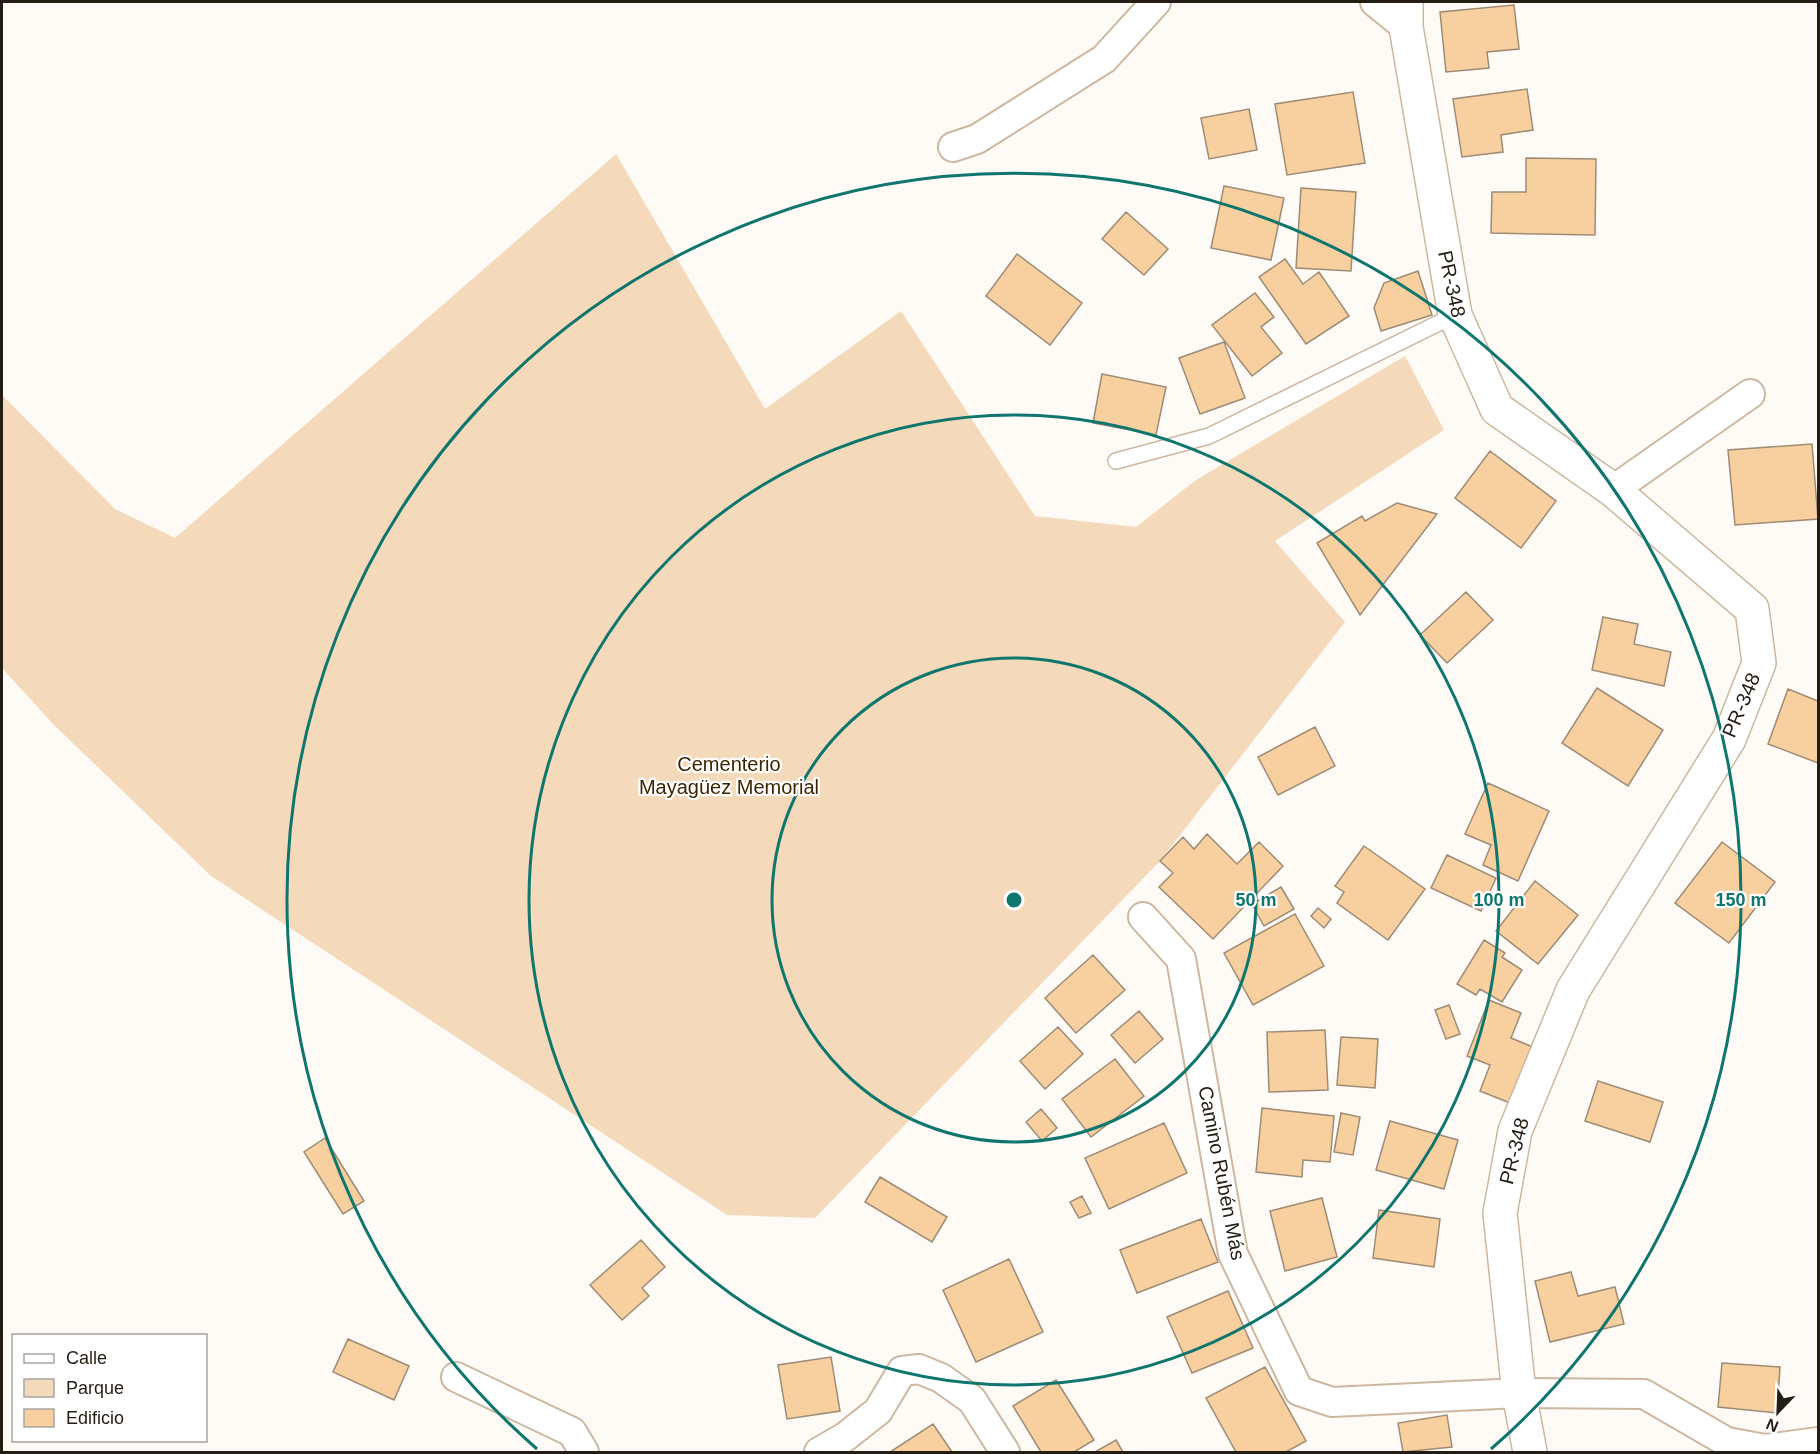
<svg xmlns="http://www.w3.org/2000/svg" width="1820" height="1454" font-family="Arial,sans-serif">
<rect width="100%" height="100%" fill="#fefaf5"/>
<path fill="#f4dabb" d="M616,154l149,255 136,-98 134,205 101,11 60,-47 209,-124 39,74 -169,111 70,81 -185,239 -345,357 -88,-3 -516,-339 -158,-152 -51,-56v-273l113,114 60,29z"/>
<path fill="#f8d09f" stroke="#9e8b75" stroke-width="1.5" d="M1514,5l5,44 -32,3 2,16 -43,4 -6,-60z
M1527,89l6,41 -32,5 2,17 -41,5 -9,-58z
M1353,92l12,71 -78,12 -12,-71z
M1249,109l8,41 -48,9 -8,-41z
M1526,158l70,1 -1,76 -104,-2 1,-41h34z
M1224,186l60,12 -13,62 -60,-12z
M1301,188l55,4 -5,79 -55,-3z
M1126,212l42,37 -24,26 -42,-36z
M1017,254l65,49 -32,42 -64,-49z
M1285,259l18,25 16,-12 30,44 -43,28 -47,-67z
M1418,271l14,44 -51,16 -7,-23 10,-25z
M1255,293l19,24 -13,10 21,26 -30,23 -40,-51z
M1224,342l21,56 -45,16 -21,-56z
M1102,374l64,13 -10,48 -63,-12z
M1812,444l6,75 -83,6 -7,-75z
M1490,451l66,50 -35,47 -66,-50z
M1397,503l40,11 -77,101 -43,-72 45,-27 3,5z
M1466,592l27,28 -46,43 -27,-28z
M1603,617l35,7 -4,20 37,8 -7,34 -72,-16z
M1597,688l66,42 -35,56 -66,-43z
M1788,689l30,12v62l-50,-19z
M1315,727l20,39 -57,29 -20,-38z
M1488,783l61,28 -31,70 -35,-16 8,-20 -26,-11z
M1207,834l30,30 22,-22 24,24 -70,73 -54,-52 14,-14 -13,-12 23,-24 11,12z
M1722,842l53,40 -46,61 -54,-40z
M1364,846l61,43 -37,51 -51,-37 7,-11 -9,-6z
M1447,855l49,23 -15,33 -50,-23z
M1535,881l43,34 -40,49 -42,-33z
M1281,887l13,22 -30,17 -12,-22z
M1318,908l13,11 -7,9 -13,-12z
M1295,914l29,52 -71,39 -29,-52z
M1484,940l21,13 -3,4 20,13 -20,32 -22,-13 -4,6 -19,-11z
M1093,955l32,35 -49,43 -31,-35z
M1489,1000l32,13 -10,25 22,9 -23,56 -30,-12 10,-26 -23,-9z
M1449,1005l11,29 -14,5 -11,-29z
M1139,1011l24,28 -28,24 -24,-28z
M1058,1027l25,27 -38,35 -25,-28z
M1325,1030l3,60 -59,2 -2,-60z
M1341,1037l37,2 -3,49 -38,-3z
M1115,1059l29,37 -53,41 -29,-38z
M1598,1081l65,21 -13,40 -65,-21z
M1262,1108l72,8 -4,46 -27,-2 -1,17 -46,-5z
M1041,1109l16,19 -15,13 -16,-19z
M1341,1113l19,4 -7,38 -19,-3z
M1390,1121l68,19 -14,49 -68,-19z
M1164,1123l23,50 -78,36 -24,-51z
M325,1138l39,63 -21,13 -39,-62z
M880,1177l67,40 -15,25 -67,-40z
M1082,1196l9,17 -12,5 -9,-16z
M1322,1198l15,59 -52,14 -15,-60z
M1379,1210l61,9 -6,48 -61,-9z
M1201,1219l17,43 -81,31 -17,-43z
M641,1240l24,27 -23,21 7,8 -27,24 -32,-35z
M1009,1259l34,73 -67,30 -33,-72z
M1571,1272l7,24 37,-9 9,37 -74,18 -15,-61z
M1228,1291l25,57 -61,25 -25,-56z
M348,1339l61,27 -15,34 -61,-28z
M831,1357l9,54 -53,8 -9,-54z
M1722,1363l58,4 -3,46 -59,-6z
M1265,1367l41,74 -20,11h-50l-30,-54z
M1056,1380l38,60 -20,12h-33l-28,-46z
M1447,1415l5,32 -49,5 -5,-29z
M933,1424l19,28h-62z
M1116,1440l7,12h-28z"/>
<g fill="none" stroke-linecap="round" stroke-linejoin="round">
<defs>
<path id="service" d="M1116,461l93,-25 246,-121"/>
<path id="minor" d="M1375,2l31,25
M953,147l24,-8 127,-80 52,-57
M1613,490l137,-96
M1143,917l38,42 52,295 66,137 33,11 187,-9 125,1 83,48 38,7 53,-7
M456,1377l116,55 12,20
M819,1452l26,-15 33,-26 24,-40 17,-2 22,9 31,22 33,52"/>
<path id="tertiary" d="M1406,2v25l49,288 42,94 116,81 139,119 7,54 -30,76 -156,251 -58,141 -15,82 19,180 11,59"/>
</defs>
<use href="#service" stroke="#ccb8a1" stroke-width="18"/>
<use href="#minor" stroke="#ccb8a1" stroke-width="32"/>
<use href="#tertiary" stroke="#ccb8a1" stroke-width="36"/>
<use href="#service" stroke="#fff" stroke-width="15"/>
<use href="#minor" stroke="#fff" stroke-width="28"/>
<use href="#tertiary" stroke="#fff" stroke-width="33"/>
</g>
<g fill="none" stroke="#0f766e" stroke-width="3">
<circle cx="1014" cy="900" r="242"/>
<circle cx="1014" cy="900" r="485"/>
<path d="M537 1449A727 727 0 1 1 1491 1449"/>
</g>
<g text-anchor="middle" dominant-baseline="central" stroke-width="4.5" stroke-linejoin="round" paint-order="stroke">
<g font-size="20" fill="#241d14" stroke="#fff">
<text transform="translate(1452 284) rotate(78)">PR-348</text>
<text transform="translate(1741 705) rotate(-67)">PR-348</text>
<text transform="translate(1514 1151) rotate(-76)">PR-348</text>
<text transform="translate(1222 1173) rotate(79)">Camino Rubén Más</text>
</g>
<g font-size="20" fill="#3e2500" stroke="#fff">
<text x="729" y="764">Cementerio<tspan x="729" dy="23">Mayagüez Memorial</tspan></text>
</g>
</g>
<circle cx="1014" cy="900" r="9" fill="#0f766e" stroke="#fff" stroke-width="3"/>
<g font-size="18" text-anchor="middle" font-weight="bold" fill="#0f766e" stroke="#fff" stroke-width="4.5" stroke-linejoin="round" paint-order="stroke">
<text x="1256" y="906">50 m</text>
<text x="1499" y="906">100 m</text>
<text x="1741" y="906">150 m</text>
</g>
<rect width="1820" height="1454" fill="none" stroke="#241d14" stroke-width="6"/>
<rect x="12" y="1334" width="195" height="108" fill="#ffffff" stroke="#a7a5a1" stroke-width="1.5"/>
<rect x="24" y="1354" width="30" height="9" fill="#ffffff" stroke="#a7a5a1" stroke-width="1.5"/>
<text x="66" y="1364" font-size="18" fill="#241d14">Calle</text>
<rect x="24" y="1379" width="30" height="18" fill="#f4dabb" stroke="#a7a5a1" stroke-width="1.5"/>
<text x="66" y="1394" font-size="18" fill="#241d14">Parque</text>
<rect x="24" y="1409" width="30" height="18" fill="#f8d09f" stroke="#a7a5a1" stroke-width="1.5"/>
<text x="66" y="1424" font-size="18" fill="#241d14">Edificio</text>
<g transform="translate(1778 1412) rotate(203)" stroke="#ffffff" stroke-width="4.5" paint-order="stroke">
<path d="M0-4.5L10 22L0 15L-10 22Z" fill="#241d14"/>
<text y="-9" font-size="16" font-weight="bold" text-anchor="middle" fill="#241d14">N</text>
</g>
</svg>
